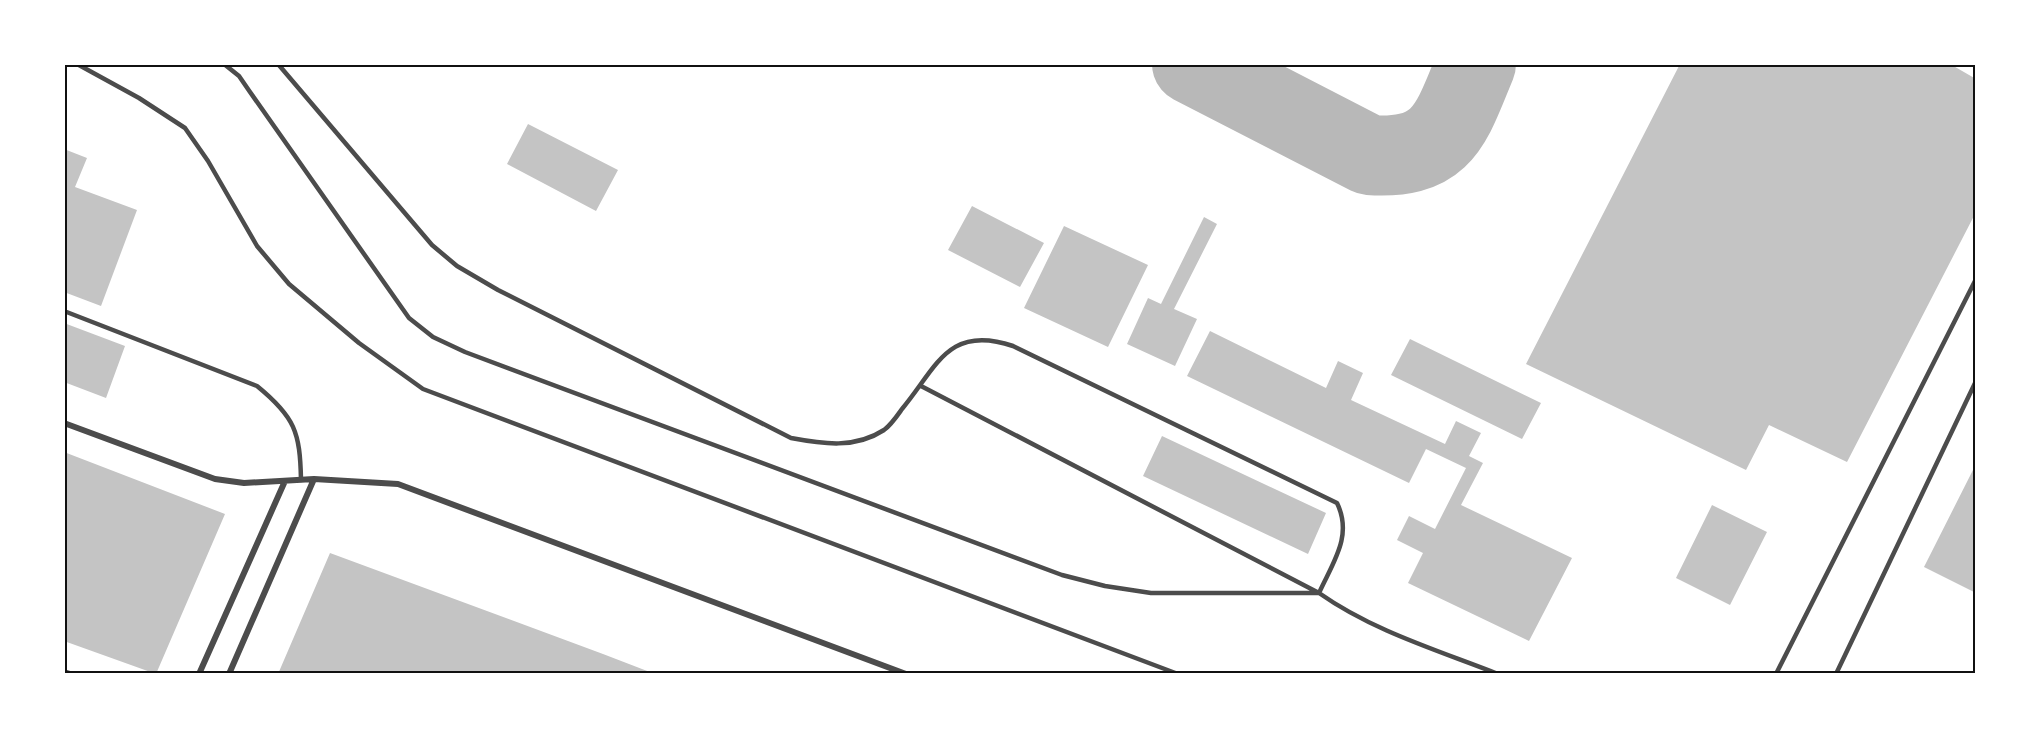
<svg xmlns="http://www.w3.org/2000/svg" width="2040" height="738" font-family="'PT Sans',sans-serif">
<rect width="100%" height="100%" fill="#fff"/>
<g fill="none" stroke-linecap="round" stroke-linejoin="round">
<path stroke="#b8b8b8" stroke-width="80" d="M1192,64l177,91c75,5 82,-31 107,-91"/>
</g>
<path fill="#c4c4c4" d="M1680,64h270l26,15v133l-129,250 -78,-37 -23,45 -220,-106z
M528,124l90,46 -22,41 -89,-47z
M64,149l23,9 -12,29 62,23 -36,96 -37,-14z
M972,206l72,37 -24,44 -72,-37z
M1204,217l13,7 -43,85 23,10 -22,47 -48,-22 21,-46 13,6z
M1064,226l84,39 -40,82 -84,-39z
M64,323l61,23 -19,52 -42,-16z
M1210,331l116,57 12,-27 25,12 -12,27 94,44 11,-23 25,12 -12,23 14,7 -22,42 111,53 -43,83 -121,-58 15,-30 -26,-13 12,-24 26,13 31,-61 -40,-19 -17,34 -222,-107z
M1410,339l131,64 -19,36 -131,-64z
M1162,436l164,77 -18,41 -165,-78z
M64,452l161,62 -69,160 -92,-33z
M1976,464v129l-52,-26z
M1712,505l55,27 -37,73 -54,-27z
M330,553l273,101 52,20h-377z"/>
<g fill="none" stroke-linecap="round" stroke-linejoin="round">
<path stroke="#4c4c4c" stroke-width="4.5" d="M77,64l62,34 46,30 23,33 49,85 32,38 70,59 64,46 755,285
M224,64l15,12 11,16 159,226 24,19 32,15 597,223 43,11 46,7h168
M278,64l154,181 25,21 41,24 293,148c32,6 64,11 93,-8 7,-5 13,-14 18,-21 35,-42 46,-85 111,-63l324,157c16,33 -4,59 -18,90
M64,311l193,75c38,31 43,46 44,94
M921,386l398,207c54,38 118,57 179,81
M1776,674l200,-395
M1836,674l140,-293"/>
<path stroke="#4c4c4c" stroke-width="6" d="M64,423l151,56 29,4 70,-4 84,5 508,190
M64,672l6,2
M199,674l86,-193
M229,674l85,-195"/>
</g>
<rect width="2040" height="738" fill="none" stroke="#ffffff" stroke-width="132"/>
<rect x="66" y="66" width="1908" height="606" fill="none" stroke="#111" stroke-width="2"/>
</svg>
